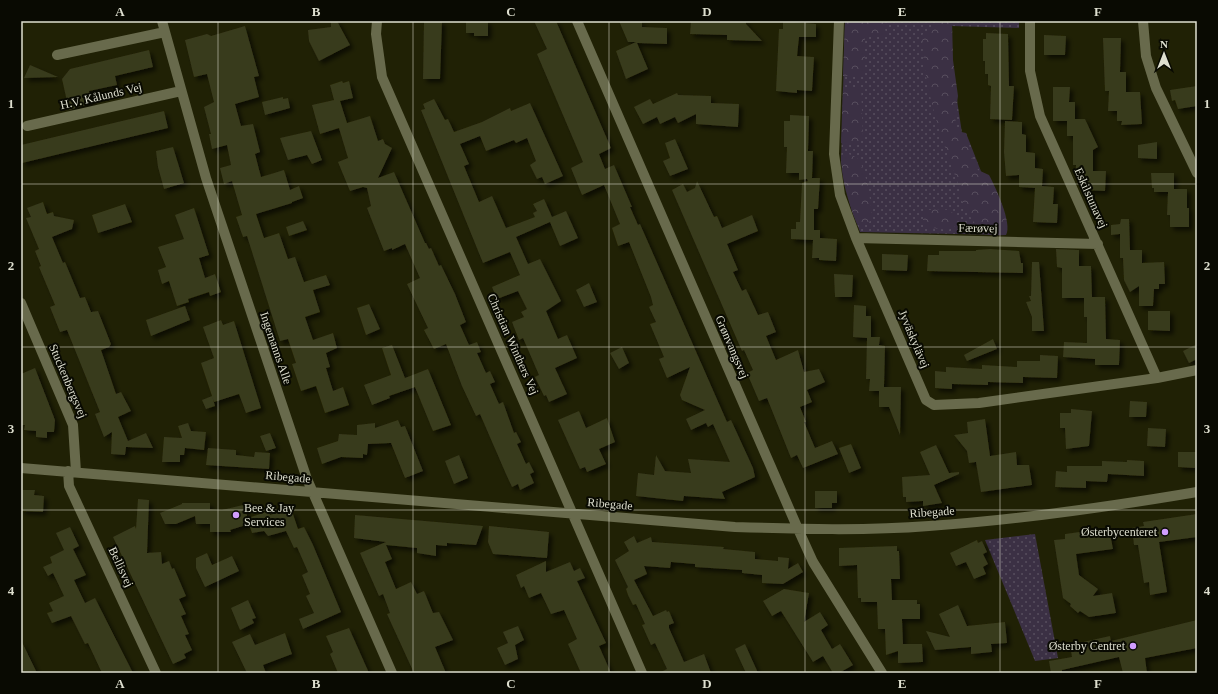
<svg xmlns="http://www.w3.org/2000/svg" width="1218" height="694" font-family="'Times New Roman',serif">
<defs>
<pattern id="grass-dots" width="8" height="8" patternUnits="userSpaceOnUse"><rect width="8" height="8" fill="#3b3044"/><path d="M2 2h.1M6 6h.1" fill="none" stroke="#574e5e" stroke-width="1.8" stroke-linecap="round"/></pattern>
<pattern id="forest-crowns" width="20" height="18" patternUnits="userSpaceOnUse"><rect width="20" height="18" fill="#3b3044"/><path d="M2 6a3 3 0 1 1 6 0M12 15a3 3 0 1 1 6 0" fill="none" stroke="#574e5e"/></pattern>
<filter id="shadow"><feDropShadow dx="3.5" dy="3.5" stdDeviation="2" flood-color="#0009"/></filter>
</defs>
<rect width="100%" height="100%" fill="#202105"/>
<path fill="url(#grass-dots)" d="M845,21h174v7l-68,-2 -1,40 7,34 5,33h4l40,102 -146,-3 -8,-21 -7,-26 -4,-25z
M1035,534l23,124 -23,3 -50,-121z"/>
<path fill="url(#forest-crowns)" d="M845,21h39l2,14h-21v34l-4,6 -18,1z
M940,21h12l1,39 5,36 -3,20 2,15 9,2 6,24 6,13 11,5c6,11 24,49 17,60 -9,0 -21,2 -26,-5 -6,-7 -15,-20 -18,-29 -2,-4 -1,-10 -3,-15 -18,-48 -36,-99 -37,-151z
M843,87h18l2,50 -4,6h-18z
M848,154c7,2 12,5 14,12 5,12 10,40 10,53l-4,4 -11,1c-9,-22 -16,-46 -16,-69z
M934,209l16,1 6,7v9l-8,4 -23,-3 -2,-8 2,-8z"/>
<path fill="#393a1c" filter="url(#shadow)" d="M331,21h6l13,24 -31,16 -10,-20 -1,-11 23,-3z
M424,21h18l-2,58h-17z
M466,21h22v15h-14v-3h-8z
M534,21h22l55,127 -12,6 6,15 9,-4 18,42h-2l8,18 2,-1 87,198 4,-2 22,48 2,9 -33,15 3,7 -41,-3 -1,5 -47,-5 2,-23 16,2 2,-20 9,16 26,2 -3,-14 42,3 -17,-38 -5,3 -2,-4 -15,7 -5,-11 19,-9 -23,-10 -2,-5 10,-28 -23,11 -8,-19 5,-2 -14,-33 6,-2 -7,-15 4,-2 -2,-8 -22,-55 -11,4 -6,-18 8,-4 -16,-39 -22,10 -11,-27 12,-6 -46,-108 10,-5z
M619,21l23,1v5l25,1v16l-30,-1 11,26 -22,10 -10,-28 20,-9h-8z
M691,21h55v3l16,17 -35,-1v-5l-37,-1z
M783,21l33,3v13h-17l-2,19 17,1 -2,34 -15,-1v3l-21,-2 3,-62h4z
M245,26l14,50 -5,1 5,20 -24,7 6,22 12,-2 7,28 -5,2 6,23 23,-7 6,20 9,-4 4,12 -11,4v1l-36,11 8,24 15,-5 9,26 7,-2 9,25 22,-7 4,10 -17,5 7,22 -15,5 8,23 20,-7 4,15 -11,5 4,14 -4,1 7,23 10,-4 6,18 -24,8 -9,-27 -15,5 -9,-27 4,-1 -8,-24 -8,2 -33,-105 -4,1 -7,-20 6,-2 -10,-34 -8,3 -4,-16 11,-3 -4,-20 -15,4 -3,-15h2l-7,-27 10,-5 -7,-28 -13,3 -9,-37 22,-6 4,2z
M986,33l22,1 1,52h5l-2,34 -22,-1 1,-33 -3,-1v-11h-3v-13h-2v-22h3z
M1044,35l22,1 -1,19h-21z
M1103,38h18l-1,34h6v20h14l2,32 -21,1 1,-4h-5v-10h-9l1,-20h-4z
M149,50l4,17 -38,9 2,9 -28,6 3,12 -23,7 -7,-31 8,-10z
M30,65l28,12 -34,1z
M342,81l1,2 6,-2 4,17 -13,3 7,22 23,-7 8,25 5,-2 2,5 7,4 -14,30 16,-6 31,71h1l3,6 2,-1 8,18 2,-1 14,29 11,28 -6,3 9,20 8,-3 4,10 -4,1 9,20 4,-2 5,11 -5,2 9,20 4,-2 11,31 2,-1 5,10 -4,2 9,20 3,-2 5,10 -4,2 4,9 -14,7 -2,-6 -6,3 -6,-13 -26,-60 -4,2 -14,-30 -16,-42 -12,5 -10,-19 4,-2 -21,-44 13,-6 -15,-34 -13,6v-2l-8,3 -17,-43 4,-2 -4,-18 -4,-1 -13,4 -12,-29 10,-4 -9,-30 -19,6 -8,-29 22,-5 -4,-15z
M1197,86v20l-19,3 -3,-9 -3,1 -2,-11z
M1053,87h17l-1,15h6v17h10l13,28 -5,3v21h13l-1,20 -21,-1 1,-13h-10l1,-12h-3v-29h-6v-15h-14z
M677,93l1,2 33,1v7l28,1 -1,23 -42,-3v-10l-18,9 -3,-6 -15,7 -3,-7 -14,7 -9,-17 16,-8 3,5z
M283,97v2l5,-1 2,10 -25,7 -3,-13z
M434,99l11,21 3,-1 6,13 28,-10 28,-14 1,3 19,-8 33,73 -18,8 -3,-7 -5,2 -7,-14 6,-4 -9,-23 -11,5 -2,-3 -28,11 -6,-15 -20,8 9,20 -5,2 15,36 13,-6 14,32 29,-11 -2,-4 4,-2 -4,-7 11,-5 8,18 14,-6 12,27 -18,8 -10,-24 -34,15 12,27 12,-5 21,42 -15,10 12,28 9,-4 10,23 -22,10 12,26 -18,8 -3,-7 -2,1 -9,-19 4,-2 -16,-37 -4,2 -7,-18 12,-5 -3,-5 6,-3 -9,-18 -21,8 -5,-12 28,-12 -10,-23 -27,11 -62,-153 4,-1 -2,-5z
M164,111l4,17 -146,35 -1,-18z
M790,115l19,1 -1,35h5l-1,27h8l-2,31h-4v21h6v8l17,1 -1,22 -17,-1v-2h-7l1,-18 -22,-1v-10h5v-7h4l2,-39 6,-2 -1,-2 -8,1v-7h-13l1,-26h-3v-26h6z
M1005,121l17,1v12l4,1v17l9,1v15l8,1 -1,17 12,1 -1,17h5l-1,19 -24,-1 2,-34 -16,-1v-12l-13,1 -2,-24z
M311,131l11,29 -10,4 -5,-9 -19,5 -8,-22z
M675,139l13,30 -18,7 -7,-15 7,-3 -5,-15z
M1157,142v17l-19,-1v-13z
M173,147l11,36 -20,6 -6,-22 -2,-16z
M1151,173h23v16h13v19h2v19h-19v-12h-3l1,-23h-14v-4h-2z
M697,181l17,36 3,-1 5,12 30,-13 6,16 -31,13 11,26 -5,2 9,19 4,-2 12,26 10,-3 8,20 -10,4 10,24 22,-10 6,22 15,-3 6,13 -18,8 5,12 -12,5 6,15h-2l11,26 17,-7 6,13 -35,14 -6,-13 -6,3 -24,-60 -8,3 -12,-28 6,-3 -9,-20 -2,1 -70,-161 11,-6 4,8 8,-4z
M43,202l4,12 6,-2 1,4 20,4 -2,9 -20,8 11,26 2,-1 15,36 5,-1 6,15 7,-1 13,33 -2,3 -8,3 15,44 5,-2 10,19 -13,6 10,24 18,-8 7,15 -27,-1 -1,8 -14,-1 1,-22 -8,5 -9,-23 5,-2 -33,-82 -7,2 -10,-25 5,-2 -16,-38 2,-1 -6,-15 4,-2 -13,-31 5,-1 -4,-9z
M125,204l7,18 -34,11 -6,-18z
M194,208l15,47 -10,3 6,20 10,-4 6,18 -11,4 -1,-4 -21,7 1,3 -12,4 -8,-25 -7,3 -4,-14 8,-3 -8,-20 26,-8 -9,-24z
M1121,219h8l1,31h12v13l22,-1 1,22h-6v5h-5l-1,17h-14v-20l-9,6 -6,-12 -1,-22h-3v-24l-9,1v-10l9,-1z
M303,221l4,9 -18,6 -3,-9z
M990,249l29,2 2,12h2v10l-96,-2 1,-16h11v-4h37v-1z
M1056,249l23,1v16h12l1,31h13l1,42 14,1 -1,25h-24v-6l-32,-2 1,-15 23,1v-26h-3v-19h-22v-30l-5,-1z
M882,254l26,1 -1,16 -25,-1z
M1032,262h7l5,69h-12v-14l-6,-15 5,-1 -2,-5h2z
M834,274l19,1 -1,22h-17z
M589,283l8,19 -13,5 -8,-17z
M369,304l11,25 -14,6 -9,-27z
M854,305l12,1v10h5v21h9l-1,8 6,1 -1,41h17l-1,48 -11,-28h-10v-16h-10l1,-12h-4l1,-41 -14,-1z
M185,306l5,14 -39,16 -5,-16z
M1148,311h22v20l-22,-1z
M221,320l2,5 11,-4 27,87 -15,5 -7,-19 -25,8 -13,-39 13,-5 -11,-31z
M993,339l4,10 -30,12 -3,-6z
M1197,344v15l-8,4 -6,-12z
M392,345l13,33 23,-9 23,56 -18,6 -18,-44 -26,9 1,2 -18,7 -8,-20 27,-10 -9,-27z
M622,347l7,16 -10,6 -9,-16z
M1040,355l18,1 -1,22 -34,-1v6l-35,-1v3l-36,-1v5l-17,-1v-17l11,1v-5l36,2v-4l35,2v-6h23z
M35,368l20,52 -1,12h-7v6l-11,-1v-6l-12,-1 1,-5h-4v-51z
M212,396l3,10 -9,3 -4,-9z
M1130,401l17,1 -1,15h-17z
M1071,409l21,2 -3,35 -23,3 -1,-21h-5v-15h11z
M579,411l7,17 21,-10 8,24 -16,7 7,15 -19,8 -2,-5 -5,2 -22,-49z
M985,419l5,37 26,-4 1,13h12l3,20 -51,7 -5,-30 -7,1 -2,-12 -13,-16 14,-2 -1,-11z
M398,420l3,7 4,-1 18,45 -18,7 -14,-35 -23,1 -1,11 -4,-1v4l-22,-1 -19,7 -5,-16 21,-7 1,-7 18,1v-10l18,-2v5z
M188,423l3,8 15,1 -2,18 -19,-2 -1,7h-4v7h-18l2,-25 18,1 -4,-12z
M1148,428l18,1 -1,18 -18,-1z
M270,433l6,15 -10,3 -6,-15z
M851,444l10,24 -12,5 -10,-25z
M936,445l13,28 10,-1v2l-25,11 8,18 -19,3v-5l-17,1v-5h-3l-1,-20 28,-2 -10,-23z
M208,448l28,2v5l18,2 1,-5 15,1 -1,16 -63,-4z
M1178,452h18l-1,16 -17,-1z
M459,455l9,23 -14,6 -9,-23z
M1127,460l17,1v15l-36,-2 -1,8 -21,-1v7l-31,-1 1,-16 11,1v-6h35v-5l25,1z
M22,490h13l-1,5 10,1 -1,16 -22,-1z
M815,491h22v12h-5v5h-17z
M138,499l11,1 -2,53 14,-1 1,12 7,-3 3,8 2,-1 12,28 -7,3 7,15 -5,2 8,18 -4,1 7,15 -8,4 2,4 -13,6 -60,-127 22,-11 1,3z
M182,503h28v6l12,1 21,-5 5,13 21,-7 1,4 10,-3 1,2 11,-3 6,18 6,-2 9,18 28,67 -38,17 -4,-10 15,-6 -8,-17 4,-2 -8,-19 6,-3 -11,-25 -3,1 -8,-17 -18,5 -4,-5 -12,2 -3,-9 -19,6 1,2h-21v-8h-14l-1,-8 -19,8h-11l-5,-11 22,-9z
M1197,514v23l-38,5 8,50 -17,3 -1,-13 -5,1 -6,-38h-4l-2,-17 12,-2 -1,-4z
M355,515l128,11 -7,19 -29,-2v3l-11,-1v11l-19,-3v-5l-31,-3 6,14 -7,3 11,27 15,-7 6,12 7,-3 9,22 6,-1 14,28 -18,7 11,26h-32l-27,-59 3,-1 -7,-19 -4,2 -19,-43 26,-11 -32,-4z
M489,526l60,6 -2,26 -54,-4 -5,-12z
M70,527l9,19 -6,3 13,26 -12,5 11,23 10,-5 38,75h-31l-14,-30 -3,1 -14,-28 -19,7 -5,-10 6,-2 -4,-8 15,-7 -11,-23 -5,3 -5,-9 9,-4 -2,-6 14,-7 -8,-17z
M1109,528l4,21 -37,5 3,21 19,14 -5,7 19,-3 4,20 -27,4 -9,-6 -2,2 -8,-7 1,-2 -8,-6 -9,-58 11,-1v-5z
M634,536l3,7 14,-6 1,5 72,5 -1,2 32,3v7l23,2v-4l11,1 -1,11 10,-6 5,9 -20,12 -21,-1v-8l-20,-2v-3l-47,-3v-3l-24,-2 -1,6 -26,-2 3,8 -13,6 19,36 13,-6 1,2 2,-1 5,12 -5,2v3l15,34 20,-8 7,19h-52l8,-4 -12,-26 -4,2 -9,-20 3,-1 -9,-20 -3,1 -5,-10 -2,-6 2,-2 -13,-27 14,-9 -5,-9z
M977,540l1,3 4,-2 5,11 -4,2 5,10 -5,3 3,7 -12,5 -8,-17 -10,4 -6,-13z
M897,546v5h2l1,28h-9l1,21h25v4h3v15h-18l1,25h19l1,18 -25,1v-12l-12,4 -1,-26h-7l-1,-27h-16v-4h-3l-1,-33 -18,1v-18z
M207,553l5,12 20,-9 7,15 -34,16 -9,-19v-10z
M546,561v11l24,-10 4,9 6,-3 5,10 -8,3 29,62 -7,3 12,27h-30l-13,-29 9,-5 -13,-29 -13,4 -10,-21 -12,5 -5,-12 -3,2 -5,-13z
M784,589l25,4 -5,29 16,-10 8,13 -7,5 11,19 8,-5 13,21 -14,8h-6l-10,-17 -10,6 -32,-51 -9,5 -9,-15z
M248,600l8,18 -4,1 2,4 -14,7 -9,-22z
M958,605l9,21 38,-4 2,21 -16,1 1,8 -21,2v-7l-36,3 -9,-19 24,6 -11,-23z
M1197,620v28l-52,10 2,15h-24l-4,-16 -57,13v3h-11l-2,-12 23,-4 -2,-12 40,-9 1,5z
M518,626l6,14 -9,5 3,14 -13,6 -8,-17 11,-5 -5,-11z
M349,628l20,45h-31l-8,-19 3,-2 -7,-16z
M285,633l7,21 -29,11 3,8h-19l-15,-31 18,-8 5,11z
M21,640l16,33h-16z
M745,644l9,20 4,9h-12l-11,-24z"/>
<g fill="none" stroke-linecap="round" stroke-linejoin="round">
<path stroke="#686a4c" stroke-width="10" d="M162,21l44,157 101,301 85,194
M377,21l-1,13 6,43 260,596
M577,21l221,508 15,33 69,111
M839,21l-5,133 6,41 16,43 70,162 8,5 45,-2 178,-25 40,-8
M1030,21v50l10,45 117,262
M1143,21l3,35 10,32 41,85
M57,55l108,-23
M27,126l154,-35
M856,238l242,6
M21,303l52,122 3,47
M21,468l714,59c65,2 130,4 194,-1 90,-6 179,-19 268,-34
M68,471l1,15 87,187"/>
</g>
<path fill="none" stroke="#dedfcf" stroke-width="1" stroke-opacity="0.55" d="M218,21v652M413,21v652M609,21v652M805,21v652M1000,21v652M21,184h1176M21,347h1176M21,510h1176"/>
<g fill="#d19dfe" stroke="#090a02" stroke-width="1.5">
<circle cx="236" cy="515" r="4"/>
<circle cx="1165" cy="532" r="4"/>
<circle cx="1133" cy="646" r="4"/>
</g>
<g text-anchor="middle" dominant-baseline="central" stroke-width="4" stroke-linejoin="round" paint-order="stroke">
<g font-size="12" fill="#dedfcf" stroke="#090a02">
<text transform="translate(101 96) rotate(-13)">H.V. Kålunds Vej</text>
<text transform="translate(1091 198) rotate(66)">Eskilstunavej</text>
<text transform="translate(978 228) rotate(1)">Færøvej</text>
<text transform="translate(914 339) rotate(67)">Jyväskylävej</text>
<text transform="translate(513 344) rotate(66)">Christian Winthers Vej</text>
<text transform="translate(732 347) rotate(67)">Grønvangsvej</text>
<text transform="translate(276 348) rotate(71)">Ingemanns Alle</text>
<text transform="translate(68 381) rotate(67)">Stuckenbergsvej</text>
<text transform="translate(288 477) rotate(5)">Ribegade</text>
<text transform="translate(610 504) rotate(5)">Ribegade</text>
<text transform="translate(932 512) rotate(-4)">Ribegade</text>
<text transform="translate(121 567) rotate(65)">Bellisvej</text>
</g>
<g font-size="12" fill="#dedfcf" stroke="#090a02" text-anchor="end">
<text x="244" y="508" text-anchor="start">Bee &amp; Jay<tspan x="244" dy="14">Services</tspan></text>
<text x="1157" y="532">Østerbycenteret</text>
<text x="1125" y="646">Østerby Centret</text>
</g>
</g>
<rect width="1218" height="694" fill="none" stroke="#090a02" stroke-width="44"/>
<g transform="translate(1164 54)" stroke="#090a02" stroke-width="3" paint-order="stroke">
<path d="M0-3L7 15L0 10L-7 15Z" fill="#dedfcf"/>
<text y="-6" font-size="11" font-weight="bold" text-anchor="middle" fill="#dedfcf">N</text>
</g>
<rect x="22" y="22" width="1174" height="650" fill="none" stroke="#dedfcf" stroke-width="1.5"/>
<g font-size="13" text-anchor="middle" font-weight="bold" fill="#dedfcf">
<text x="120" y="16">A</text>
<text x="316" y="16">B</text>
<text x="511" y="16">C</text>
<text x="707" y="16">D</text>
<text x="902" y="16">E</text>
<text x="1098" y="16">F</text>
<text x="11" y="108">1</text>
<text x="1207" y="108">1</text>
<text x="11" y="270">2</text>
<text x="1207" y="270">2</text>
<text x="11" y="433">3</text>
<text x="1207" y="433">3</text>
<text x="11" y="595">4</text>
<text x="1207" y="595">4</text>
<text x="120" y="688">A</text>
<text x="316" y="688">B</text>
<text x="511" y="688">C</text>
<text x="707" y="688">D</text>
<text x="902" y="688">E</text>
<text x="1098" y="688">F</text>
</g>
</svg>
